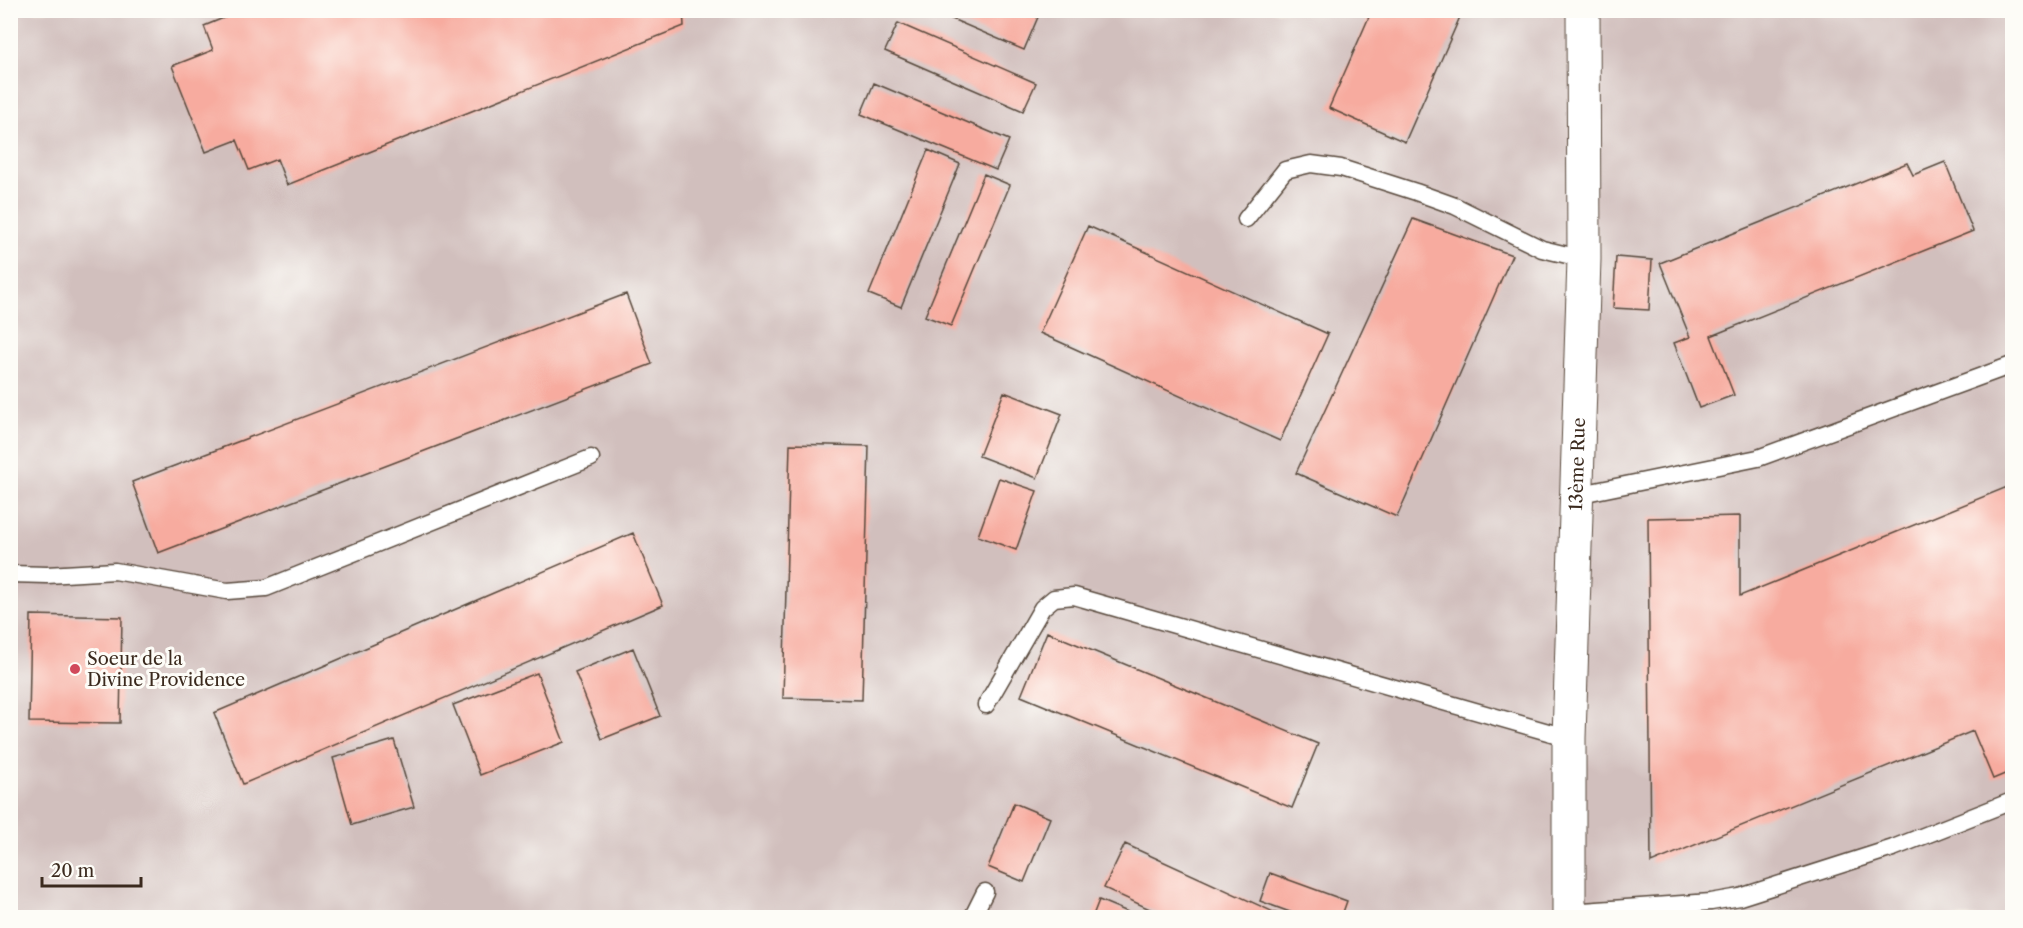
<svg xmlns="http://www.w3.org/2000/svg" width="2023" height="928" font-family="'Libre Caslon Text',serif">
<rect width="100%" height="100%" fill="#fdfcf7"/>
<filter id="ink" filterUnits="userSpaceOnUse"><feTurbulence type="fractalNoise" baseFrequency=".0167" numOctaves="2"/><feDisplacementMap in="SourceGraphic" scale="12" xChannelSelector="R" yChannelSelector="G"/><feConvolveMatrix kernelMatrix="1 2 1 2 8 2 1 2 1" color-interpolation-filters="sRGB"/></filter>
<filter id="wash" filterUnits="userSpaceOnUse"><feTurbulence type="fractalNoise" baseFrequency=".008" numOctaves="4" result="noise"/><feDisplacementMap in="SourceGraphic" scale="24" xChannelSelector="R" yChannelSelector="G"/><feGaussianBlur stdDeviation="1.35" result="paint"/><feColorMatrix in="noise" values="0 0 0 0 0 0 0 0 0 0 0 0 0 0 0 0 0 1.4 0 .05"/><feComposite in="paint" operator="in"/></filter>
<g filter="url(#wash)">
<rect width="100%" height="100%" fill="#f3ebd6"/>
<path fill="#d1bfbd" d="M11,11h2001v906h-2001z"/>
<g id="blocks">
<path fill="#f7ab9f" d="M243,10h440l1,16 -397,159 -10,-26 -28,11 -12,-30 -31,12 -34,-86 41,-16 -9,-24z
M931,10h110l-17,40z
M1372,10h91l-58,132 -76,-34z
M898,23l138,60 -13,28 -138,-60z
M874,83l135,57 -13,30 -135,-56z
M928,150l32,14 -59,143 -32,-13z
M1945,162l28,69 -262,105 23,59 -35,13 -25,-65 16,-6 -30,-74 247,-100 6,12z
M984,174l26,11 -59,141 -26,-10z
M1413,219l99,36 -115,262 -101,-44z
M1088,226l240,108 -48,107 -240,-108z
M1616,257l36,3 -3,50 -36,-2z
M626,294l26,70 -494,189 -26,-71z
M1004,392l58,22 -25,64 -58,-22z
M790,444l79,2 -7,254 -79,-2z
M999,478l38,13 -21,59 -38,-14z
M2012,485v286l-19,8 -20,-48 -322,132 -3,-345 92,-2v80z
M633,533l30,72 -420,179 -29,-71z
M31,615l91,2 -2,106 -91,-1z
M1047,632l271,112 -26,64 -271,-112z
M633,648l27,68 -58,23 -27,-67z
M537,673l27,69 -84,33 -27,-70z
M394,740l20,67 -62,18 -19,-67z
M1014,803l36,15 -26,64 -36,-15z
M1125,844l155,71 -1,3h-110l-65,-30z
M1270,873l77,28 -6,17h-35l-46,-17z
M1099,900l41,17v1h-48z"/>
</g>
</g>
<g filter="url(#ink)">
<use href="#blocks" fill-opacity="0" stroke="#57473a" stroke-width="1.5"/>
<g fill="none" stroke-linecap="round" stroke-linejoin="round">
<defs>
<path id="service" d="M1246,219l39,-49 26,-6 30,4 75,24 39,14 87,43 42,10
M1576,495l182,-37 254,-93
M10,574l37,1 68,-4 112,20 39,-3 325,-130
M986,705l56,-97 12,-10 20,-2 495,142
M1569,912l142,-10 29,-5 153,-49 119,-47
M972,918l13,-26"/>
<g id="minor">
<path id="s1" d="M1569,918v-180l15,-479 -1,-249"/>
</g>
</defs>
<use href="#service" stroke="#57473a" stroke-width="19"/>
<use href="#minor" stroke="#57473a" stroke-width="35"/>
<use href="#service" stroke="#fff" stroke-width="16"/>
<use href="#minor" stroke="#fff" stroke-width="33"/>
</g>
</g>
<circle fill="#d1495b" stroke="#fdfcf7" stroke-width="2" cx="75" cy="669" r="6"/>
<g text-anchor="middle" dominant-baseline="central" stroke-width="6" stroke-linejoin="round" paint-order="stroke">
<g font-size="18" fill="#3b2a1e" stroke="#fdfcf7">
<text stroke="none"><textPath href="#s1" startOffset="454">13ème Rue</textPath></text>
</g>
<g font-size="18" fill="#3b2a1e" stroke="#fdfcf7" text-anchor="start">
<text x="87" y="659">Soeur de la<tspan x="87" dy="21">Divine Providence</tspan></text>
</g>
</g>
<rect width="2023" height="928" fill="none" stroke="#fdfcf7" stroke-width="36"/>
<path d="M42 877v9h99v-9" fill="none" stroke="#3b2a1e" stroke-width="3"/>
<text x="51" y="877" font-size="18" fill="#3b2a1e" stroke="#fdfcf7" stroke-width="4.5" paint-order="stroke">20 m</text>
</svg>
